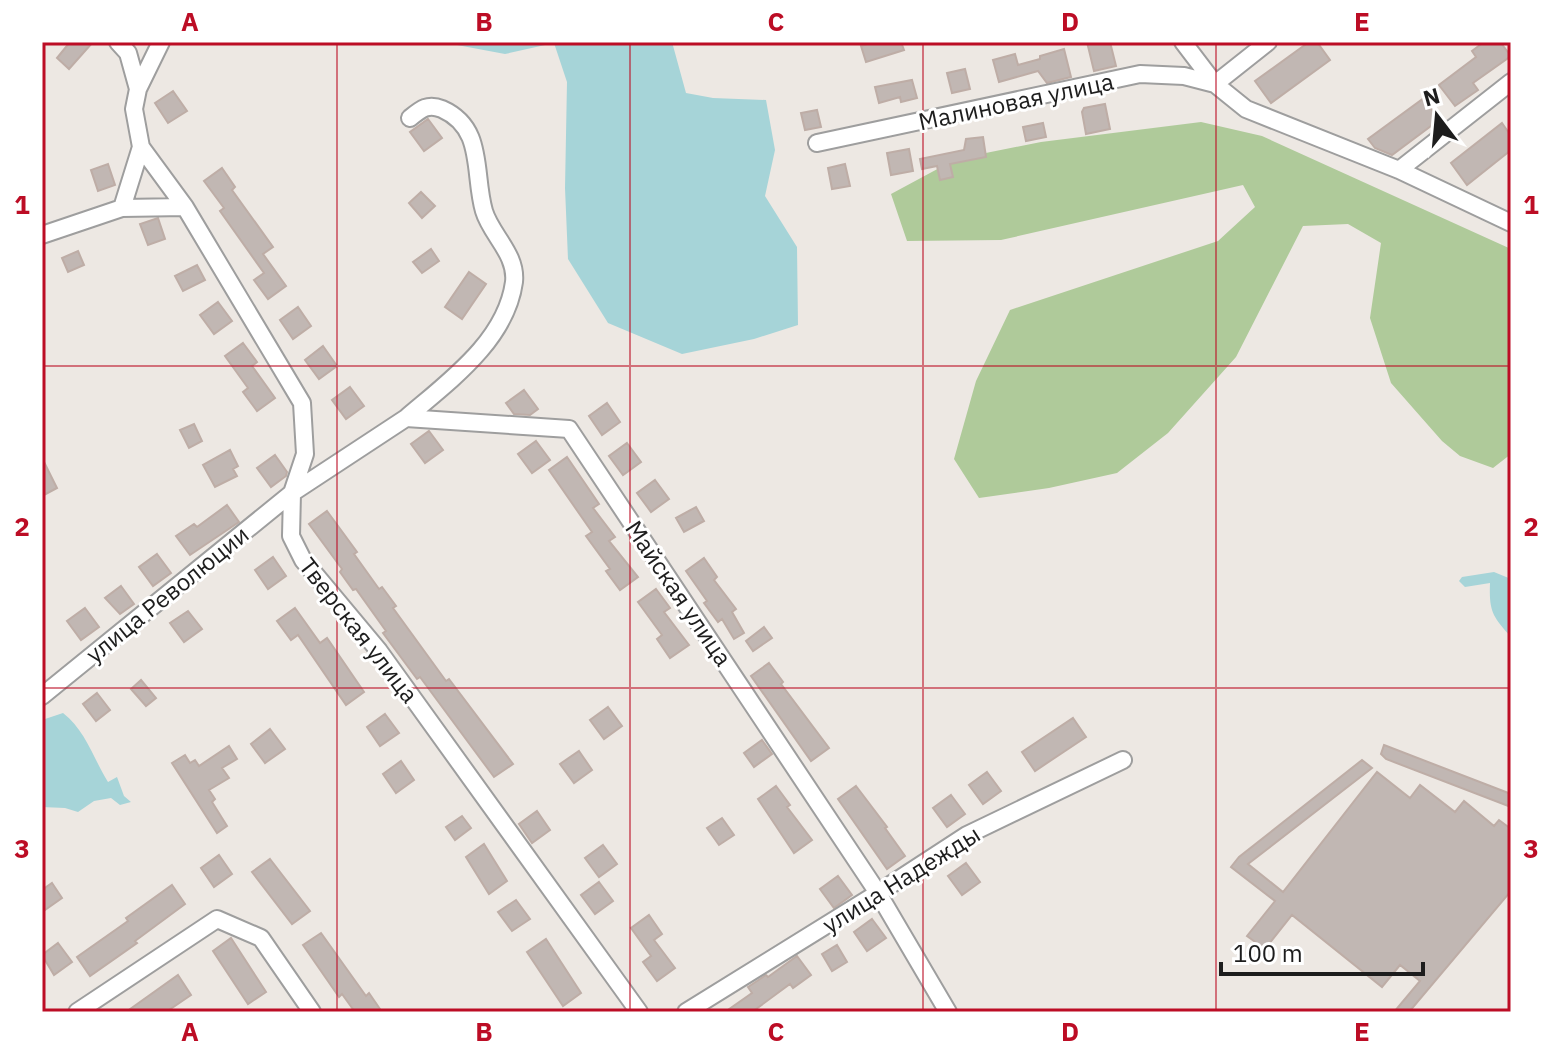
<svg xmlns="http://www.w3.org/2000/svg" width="1553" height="1054" font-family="'IBM Plex Sans',sans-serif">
<rect width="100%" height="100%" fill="#ede8e3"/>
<path fill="#afca9a" d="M1201,122l61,14 249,113v205l-18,14 -33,-12 -18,-15 -51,-58 -21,-65 11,-75 -33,-19 -45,2 -67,131 -68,76 -51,40 -68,15 -70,10 -25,-39 22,-78 34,-71 208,-69 37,-34 -12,-22 -242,55 -94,1 -16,-47 65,-35 85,-17z"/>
<path fill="#a6d4d8" d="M441,42h231l14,51 27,5 53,2 9,50 -10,46 32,51 1,78 -44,14 -72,15 -74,-31 -40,-64 -3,-71 2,-106 -13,-39 -49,11z
M1494,572l17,7v58c-19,-21 -22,-26 -21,-54l-25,4 -6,-6 3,-4z
M63,713c23,18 30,45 45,69l9,-5 7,19 7,6 -11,3 -9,-7 -17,3 -16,11 -13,-4 -23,-1v-87z"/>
<path fill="#c1b7b3" stroke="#beada6" stroke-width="2" d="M70,42h23l-24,27 -12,-11z
M874,42h27l3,8 -38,12 -5,-16z
M1087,42h23l6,24 -22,5z
M1309,42h8l13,18 -59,43 -16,-22z
M1484,42h16l11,14 -38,27 5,7 -23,16 -16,-21 37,-28 -4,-6z
M1064,49l7,28 -24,6 -9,-12 -39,11 -6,-22 22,-6 3,11 22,-6v-3z
M965,69l5,20 -18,4 -5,-20z
M912,80l5,18 -16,4 -1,-5 -21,6 -4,-16z
M173,91l14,20 -19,12 -13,-20z
M1424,98l15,22 -47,35 -17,-7 -7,-9z
M1105,104l5,25 -24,5 -4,-22 2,-4z
M817,110l4,17 -16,3 -4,-17z
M428,119l14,19 -18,13 -14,-19z
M1043,123l3,14 -20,4 -3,-14z
M1502,123l9,13v14l-44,35 -16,-22z
M983,137l3,20 -36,7 3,13 -13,3 -3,-14 -15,3 -2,-10 44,-9 2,-11z
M909,149l4,22 -22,4 -4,-22z
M108,164l7,21 -17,6 -7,-21z
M845,164l5,22 -18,3 -4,-21z
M222,168l13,19 -3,3 41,57 -10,7 23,32 -18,13 -14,-19 10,-7 -44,-62 4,-3 -20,-27z
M421,192l14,14 -13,12 -13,-15z
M158,218l7,21 -17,6 -8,-21z
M431,249l8,12 -17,12 -9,-11z
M78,251l6,14 -16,7 -6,-14z
M197,265l8,15 -22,11 -8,-15z
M469,272l17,12 -24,35 -17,-12z
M218,302l14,19 -18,13 -14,-19z
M298,307l13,19 -18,13 -13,-19z
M243,343l14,19 -5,4 23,32 -18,13 -14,-19 5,-4 -23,-32z
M323,346l14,20 -18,13 -14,-19z
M350,387l14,19 -18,13 -14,-19z
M524,390l14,19 -8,6 -16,-1 -8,-11z
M607,403l13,19 -18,13 -13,-19z
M194,424l8,17 -13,7 -9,-18z
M429,431l14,19 -18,13 -14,-19z
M536,441l14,19 -18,13 -14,-19z
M627,443l14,19 -18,13 -14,-19z
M230,450l8,16 -5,3 4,7 -22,11 -12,-22z
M275,455l12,17 -1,4 -15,11 -14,-19z
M567,457l32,47 -6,4 22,29 -6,4 29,36 -18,13 -14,-19 4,-2 -24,-33 6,-4 -43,-62z
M42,458l15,30 -15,8z
M655,480l14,19 -18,13 -14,-19z
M227,505l12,17 -49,33 -14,-19 18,-12 3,3z
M696,507l8,14 -20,11 -8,-14z
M327,511l30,41 -3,2 25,35 3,-2 14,19 -3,2 53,73 3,-2 64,85 -19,13 -74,-100 -3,2 -34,-46 3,-2 -30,-42 -3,1 -13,-18 2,-3 -33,-45z
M157,554l14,19 -18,13 -14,-19z
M273,557l13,19 -18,13 -13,-19z
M704,558l13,19 -3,3 22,29 -4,3 12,21 -10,6 -12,-20 -4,3 -14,-19 3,-2 -21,-30z
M121,586l13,18 -14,10 -15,-16z
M656,589l14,19 -6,4 25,33 -19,13 -13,-19 5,-4 -24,-33z
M85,608l14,19 -18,13 -14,-19z
M295,608l25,35 7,-5 37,54 -18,13 -48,-70 -7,5 -14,-19z
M188,611l14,18 -18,13 -14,-19z
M764,627l8,11 -19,13 -7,-10z
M769,663l14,19 -2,2 48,64 -18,13 -60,-85z
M141,680l15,18 -10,8 -15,-17z
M97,693l13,17 -14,11 -13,-17z
M608,707l14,19 -18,13 -14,-19z
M385,714l14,19 -19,13 -13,-19z
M1073,718l13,19 -51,34 -13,-19z
M270,729l15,20 -20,14 -14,-19z
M762,740l10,14 -18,13 -10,-14z
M1384,745l127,49v13l-125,-48 -5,-5z
M229,746l8,13 -15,9 7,10 -20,12 6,9 -3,3 15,24 -10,7 -45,-70 13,-8 5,8 5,-3 4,6z
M579,751l13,19 -18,13 -14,-19z
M1362,760l10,8 -124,96 35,28 94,-120 33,26 10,-13 35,27 9,-11 30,25 5,-6 12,9v62l-102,121h-15l26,-31 -20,-16 -18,22 -90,-72 -27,34 -18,-13 28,-35 -44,-34 8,-10z
M401,761l13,19 -18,13 -13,-19z
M987,772l14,19 -18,13 -14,-19z
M776,786l14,19 -3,2 25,33 -18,13 -36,-54z
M856,786l31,41 -2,1 20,28 -18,13 -49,-70z
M951,795l14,19 -18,13 -14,-19z
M537,811l13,19 -18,13 -13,-19z
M462,816l9,12 -16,12 -9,-13z
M722,818l12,17 -15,10 -12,-17z
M484,844l23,37 -18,13 -23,-37z
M603,845l14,19 -18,13 -14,-19z
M219,855l13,19 -18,13 -13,-19z
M270,859l40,52 -18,13 -40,-52z
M966,863l14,19 -18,13 -14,-19z
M838,876l14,19 -18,13 -14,-19z
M599,882l14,19 -18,13 -14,-19z
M52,883l10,15 -20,14v-22z
M172,885l13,19 -50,37 2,2 -47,33 -13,-19 51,-36 -2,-3z
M516,900l14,19 -18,12 -14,-19z
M649,915l13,19 -8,6 21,28 -18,13 -14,-19 8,-6 -20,-28z
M872,919l14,19 -19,13 -13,-19z
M321,933l45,63 3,-3 13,19h-27l-13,-18 -3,3 -36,-52z
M231,938l35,54 -18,12 -35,-53z
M546,939l35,54 -18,13 -36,-54z
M58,943l14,19 -18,13 -12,-20z
M837,945l10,17 -15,9 -10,-17z
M797,956l14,19 -18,13 -3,-4 -38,28h-27l27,-19 -4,-6 18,-12 2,2z
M178,975l13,20 -25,17h-40z"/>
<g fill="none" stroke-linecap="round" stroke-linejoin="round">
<defs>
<path id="minor" d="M118,42l10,11 10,36
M161,42l-23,47 -4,20 7,38 44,60 117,196 3,51 -13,39 -1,43 12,24 76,91 260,361
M1183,42l32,42 31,25 153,61 112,53
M817,143l323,-69 44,2 31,8 53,-42
M1399,170l112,-88
M122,208l19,-61
M42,235l80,-27 63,-1
M406,418c42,-36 100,-77 108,-136 3,-28 -23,-47 -30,-71 -11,-38 1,-83 -42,-102 -14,-6 -21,0 -32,9
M42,696l250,-203 114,-75 163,11 309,464 70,119
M77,1012l140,-93 44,19 51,74
M686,1012l192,-119 89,-58 156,-75"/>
</defs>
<use href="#minor" stroke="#9e9e9e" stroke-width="20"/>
<use href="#minor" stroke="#fff" stroke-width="16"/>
</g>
<path fill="none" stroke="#bc0d25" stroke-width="2" stroke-opacity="0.55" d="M337,42v970M630,42v970M923,42v970M1216,42v970M42,366h1469M42,688h1469"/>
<g text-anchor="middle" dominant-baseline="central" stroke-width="6" stroke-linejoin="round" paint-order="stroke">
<g font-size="24" fill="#1d1d1d" stroke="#fff">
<text transform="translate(1016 101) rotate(-12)">Малиновая улица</text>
<text transform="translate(679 593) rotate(56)">Майская улица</text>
<text transform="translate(167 594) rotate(-39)">улица Революции</text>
<text transform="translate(359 630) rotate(52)">Тверская улица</text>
<text transform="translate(901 879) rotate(-32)">улица Надежды</text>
</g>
</g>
<rect width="1553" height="1054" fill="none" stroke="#ffffff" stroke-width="88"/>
<g transform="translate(1437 116) rotate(344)" stroke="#ffffff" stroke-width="6" paint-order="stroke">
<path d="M0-6L14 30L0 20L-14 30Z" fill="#1d1d1d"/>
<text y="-12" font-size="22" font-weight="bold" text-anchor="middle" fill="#1d1d1d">N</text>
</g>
<path d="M1221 962v12h202v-12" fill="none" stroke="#1d1d1d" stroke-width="4"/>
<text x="1233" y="962" font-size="24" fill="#1d1d1d" stroke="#ffffff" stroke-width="6" paint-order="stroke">100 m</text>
<rect x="44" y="44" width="1465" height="966" fill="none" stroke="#bc0d25" stroke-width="3"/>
<g font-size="26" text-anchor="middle" font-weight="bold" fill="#bc0d25">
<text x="190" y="31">A</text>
<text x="484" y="31">B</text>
<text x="776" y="31">C</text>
<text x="1070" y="31">D</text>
<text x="1362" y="31">E</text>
<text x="22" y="214">1</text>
<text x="1531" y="214">1</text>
<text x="22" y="536">2</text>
<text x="1531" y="536">2</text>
<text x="22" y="858">3</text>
<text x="1531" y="858">3</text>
<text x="190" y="1041">A</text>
<text x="484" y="1041">B</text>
<text x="776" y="1041">C</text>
<text x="1070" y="1041">D</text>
<text x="1362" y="1041">E</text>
</g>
</svg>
